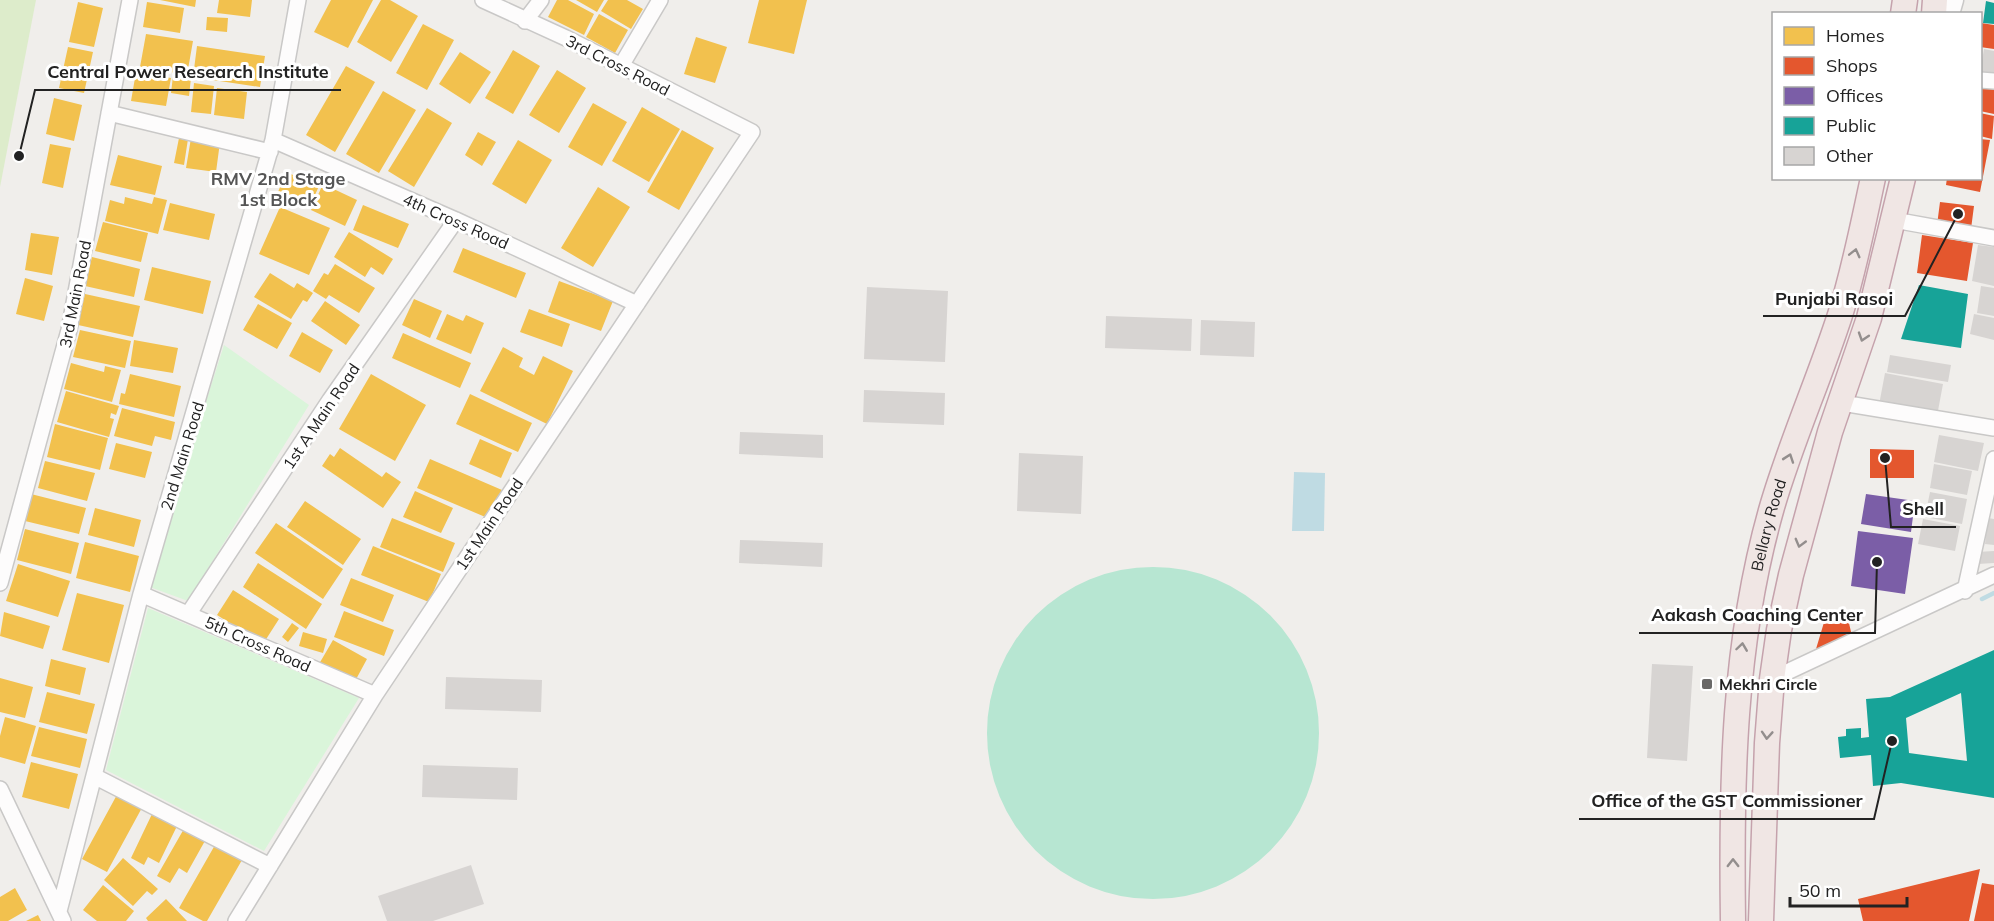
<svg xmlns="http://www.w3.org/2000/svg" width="1994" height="921" font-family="Mulish,sans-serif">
<rect width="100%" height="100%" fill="#f0eeeb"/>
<path fill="#ddeccb" d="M0,0h36l-36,187z"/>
<path fill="#daf5da" d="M224,345l85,60 -121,196 -41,-15z
M148,608l211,90 -95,153 -158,-81z"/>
<path fill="#b7e6d2" d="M987 733a166 166 0 1 1 332 0a166 166 0 1 1-332 0Z"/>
<path fill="#bfdbe3" d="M1294,472l31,1 -1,58h-32z"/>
<path fill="#f2c14e" d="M160,0h36l-1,7z
M219,0h33l-2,17 -33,-4z
M331,0h42l-25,48 -34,-16z
M381,0h9l28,16 -27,46 -34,-20z
M557,0h11l26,14 -10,21 -36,-18z
M576,0h28l-7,12z
M608,0h19l16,9 -12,20 -30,-18z
M759,0h48l-13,54 -46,-11z
M78,2l25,6 -9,39 -25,-5z
M147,2l37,6 -4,25 -37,-6z
M599,14l29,16 -13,23 -29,-16z
M207,17l21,1 -1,14 -21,-2z
M423,24l31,16 -27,50 -31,-17z
M146,34l47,7 -6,34 -47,-8z
M696,37l31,10 -12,36 -31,-9z
M197,46l68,10 -5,31 -67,-10z
M68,47l25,5 -9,41 -25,-5z
M513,50l27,16 -27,48 -28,-16z
M460,52l31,20 -21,32 -31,-20z
M346,66l29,16 -40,70 -29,-17z
M557,70l29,18 -27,45 -30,-18z
M136,72l35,6 -5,28 -35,-5z
M173,76l18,2 -2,18 -18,-3z
M194,83l20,3 -3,28 -20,-2z
M217,88l30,4 -3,27 -30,-4z
M383,91l33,19 -37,63 -33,-19z
M54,98l28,7 -8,36 -28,-7z
M593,103l34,19 -25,44 -34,-19z
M642,107l38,22 -31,53 -37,-21z
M427,108l25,15 -38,64 -26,-16z
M682,130l32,18 -35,62 -32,-18z
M478,132l18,10 -14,24 -17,-11z
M179,138l9,1 -4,26 -10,-2z
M191,138l29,4 -4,30 -30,-4z
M518,140l34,20 -26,44 -34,-20z
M50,144l21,4 -8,40 -21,-5z
M118,155l44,11 -7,29 -45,-10z
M286,172l33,14 -9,20 -32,-14z
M323,184l34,16 -12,26 -34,-16z
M598,187l32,20 -37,60 -32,-19z
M125,197l27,7 2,-7 13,3 -9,34 -53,-13 5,-21 14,4z
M170,203l45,11 -6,26 -46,-10z
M363,205l46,19 -11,24 -45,-18z
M280,207l50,21 -21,47 -50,-21z
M103,222l45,11 -7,29 -46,-11z
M349,232l44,27 -10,16 -12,-8 -6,10 -31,-20z
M31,233l28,4 -7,38 -27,-5z
M463,248l63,25 -10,25 -63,-26z
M92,257l48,12 -6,28 -49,-11z
M335,264l40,24 -16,25 -30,-18 -3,4 -13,-8 11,-18 4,2z
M152,267l59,14 -8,33 -59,-14z
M270,273l24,15 3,-5 16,10 -6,9 -4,-2 -12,19 -37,-22z
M25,278l28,8 -9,35 -28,-7z
M559,281l54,20 -12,30 -53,-19z
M85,294l55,12 -7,31 -55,-12z
M414,299l28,12 -12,27 -28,-13z
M325,301l35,24 -14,20 -35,-24z
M258,304l34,19 -15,26 -34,-19z
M529,309l41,15 -8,23 -42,-15z
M447,314l16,7 3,-6 18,8 -13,31 -35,-15z
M80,330l51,11 -6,27 -52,-11z
M302,332l31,18 -13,23 -31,-17z
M403,333l68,30 -11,25 -68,-30z
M134,340l44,8 -5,25 -43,-7z
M503,347l20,11 -4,9 15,8 9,-19 30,15 -26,53 -67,-33z
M71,363l33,9 1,-6 16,4 -9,32 -48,-13z
M130,374l51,12 -7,31 -55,-13 2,-11 4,1z
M371,374l55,31 -31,56 -56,-32z
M66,391l53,15 -3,9 -5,-2 -1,5 4,1 -5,18 -52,-15z
M470,394l62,29 -14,29 -62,-28z
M122,408l53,14 -4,18 -16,-4 -3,10 -38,-10z
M55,424l53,14 -8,32 -53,-13z
M480,439l32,14 -11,25 -32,-14z
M116,443l36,9 -7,26 -36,-9z
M340,448l42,29 4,-5 15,10 -18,26 -61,-42 8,-12 4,3z
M430,459l72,31 -12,29 -73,-31z
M45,461l50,12 -8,28 -49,-13z
M415,491l38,17 -12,25 -38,-16z
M31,494l55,14 -7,26 -54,-13z
M305,501l56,38 -18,26 -56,-38z
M95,508l46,12 -7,27 -46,-12z
M392,518l63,25 -12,29 -63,-25z
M276,523l67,46 -20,30 -68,-46z
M25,529l54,14 -8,31 -54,-14z
M85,542l54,14 -9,36 -54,-14z
M373,546l68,28 -12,28 -68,-27z
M258,563l64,41 -16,25 -63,-42z
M18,564l52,17 -12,36 -52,-16z
M351,578l43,17 -11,27 -43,-17z
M233,590l46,29 -16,25 -46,-29z
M77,593l47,12 -15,58 -47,-13z
M344,611l50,19 -10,26 -50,-19z
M4,612l46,14 -7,23 -43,-13z
M292,623l7,5 -11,14 -6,-5z
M303,632l24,7 -4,14 -24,-7z
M333,640l34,19 -13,24 -35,-19z
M51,659l35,9 -6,27 -35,-9z
M0,678l33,9 -8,31 -25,-6z
M47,692l48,12 -8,30 -48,-12z
M5,717l31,9 -11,38 -25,-7v-21z
M39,727l48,12 -7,29 -49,-12z
M31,762l47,12 -9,35 -47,-12z
M119,791l25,13 -37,68 -25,-13z
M152,814l25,12 -18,37 -11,-6 -4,8 -13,-7z
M185,827l21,12 -19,34 -8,-5 -9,15 -13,-7z
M215,845l27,15 -35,61h-4l-24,-13z
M123,858l35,31 -6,6 -5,-4 -14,15 -29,-26z
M103,885l31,26 -8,10h-29l-14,-11z
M15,888l12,22 -19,11h-8v-24z
M166,899l21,22h-39l-2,-3z
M38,915l3,6h-15z"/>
<path fill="#e4572e" d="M1981,23l13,2v24l-14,-2z
M1980,86l14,2v26l-14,-3z
M1980,113l14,3 -2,23 -12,-3z
M1980,139l10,1 -10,52 -34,-7 1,-7h33z
M1940,202l34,4 -3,23 -34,-4z
M1922,235l51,8 -6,38 -50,-8z
M1870,449l44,1v28h-44z
M1825,619h23l4,17 -36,13z
M1980,869l-11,52h-106l-5,-22z
M1982,883l12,2v36h-20z"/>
<path fill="#7b5ea7" d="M1866,494l49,7 -4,31 -50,-8z
M1858,531l55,7 -8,56 -54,-8z"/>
<path fill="#17a398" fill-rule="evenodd" d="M1986,1l8,2v21l-11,-1z
M1919,285l49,9 -7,54 -60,-9z
M1994,650v148l-93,-15 -28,3 -2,-31 -31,3 -2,-21 8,-1v-7l15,-1v10l8,-1 -3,-38 24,-2zM1961,693l6,68 -58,-8 -3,-35z"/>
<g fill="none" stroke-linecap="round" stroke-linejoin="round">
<path stroke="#bfdbe3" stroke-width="4.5" d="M1982,599l12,-6"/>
</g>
<path fill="#d7d4d2" d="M1984,49l10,2v23l-14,-2z
M1978,245l16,2v39l-22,-5z
M1981,286l13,2v28l-17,-3z
M867,287l81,4 -3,71 -81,-3z
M1974,314l20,4v22l-24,-6z
M1106,316l86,3 -1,32 -86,-3z
M1201,320l54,2 -1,35 -54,-2z
M1890,355l61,10 -3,17 -61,-10z
M1885,373l58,11 -6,32 -58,-11z
M864,390l81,3 -1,32 -81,-3z
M740,432l83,3v23l-84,-4z
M1939,435l45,8 -6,28 -44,-9z
M1019,453l64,3 -2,58 -64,-3z
M1934,464l38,7 -5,24 -37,-7z
M1930,492l37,7 -5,25 -37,-7z
M1988,518l6,1v26l-9,-1z
M1923,519l37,7 -5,25 -37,-7z
M740,540l83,3 -1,24 -83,-4z
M1994,551v12l-16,1 -1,-12z
M1652,664l41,2 -6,95 -40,-3z
M446,677l96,3 -1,32 -96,-3z
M423,765l95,3 -1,32 -95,-3z
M471,865l13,39 -51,17h-46l-9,-25z"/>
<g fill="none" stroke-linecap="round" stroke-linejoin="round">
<defs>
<path id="minor" d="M525,21l16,-21
M621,66l39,-66
M1980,80l14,1
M109,113l161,39
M273,140l183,80 181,84
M1894,220l100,18
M1842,403l152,25
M0,583l69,-253 61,-330
M1965,591l29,-132
M141,594l234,101
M189,613l141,-213 126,-180
M1772,679l222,-104
M94,776l176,90
M0,789l63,132
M59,911l82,-317 132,-454 25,-140
M236,921l139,-226 377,-563 -186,-94 -83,-38"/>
<path id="tertiary" d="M1950,14l4,-14"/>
<g id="trunk">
<path d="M1903,14l2,-14"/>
<path d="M1934,14l1,-14"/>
<path id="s1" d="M1733,921c-2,-140 0,-278 39,-414 19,-65 47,-127 68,-192 14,-44 23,-91 33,-137"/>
<path d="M1761,921l6,-178 5,-64 7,-49 12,-55 39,-143 39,-114 34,-140"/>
</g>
</defs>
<use href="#minor" stroke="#c9c8c7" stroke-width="18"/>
<use href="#tertiary" stroke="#c9c8c7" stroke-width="21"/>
<use href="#trunk" stroke="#c5a2ac" stroke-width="27"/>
<use href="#minor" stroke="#fdfcfc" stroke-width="15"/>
<use href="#tertiary" stroke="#fdfcfc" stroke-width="18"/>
<use href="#trunk" stroke="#f0e6e4" stroke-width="24"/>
</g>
<defs><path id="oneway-chevron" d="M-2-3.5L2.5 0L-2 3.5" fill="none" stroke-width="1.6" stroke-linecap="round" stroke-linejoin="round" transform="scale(1.5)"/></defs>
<g stroke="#938e8d">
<use href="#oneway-chevron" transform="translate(1855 253) rotate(-76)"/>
<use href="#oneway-chevron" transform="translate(1863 337) rotate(108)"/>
<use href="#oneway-chevron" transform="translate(1789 458) rotate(-71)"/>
<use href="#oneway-chevron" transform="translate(1800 543) rotate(105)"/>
<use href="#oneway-chevron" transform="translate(1742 647) rotate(-82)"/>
<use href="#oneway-chevron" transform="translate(1767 735) rotate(94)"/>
<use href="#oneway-chevron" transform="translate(1733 863) rotate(-90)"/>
</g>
<rect fill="#6a6968" stroke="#fff" stroke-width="2" x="1701" y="678" width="12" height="12" rx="3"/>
<g text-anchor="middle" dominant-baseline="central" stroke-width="6" stroke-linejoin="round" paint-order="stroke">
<g font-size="16" fill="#222" stroke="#fff">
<text transform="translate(618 65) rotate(27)">3rd Cross Road</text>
<text transform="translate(456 221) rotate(24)">4th Cross Road</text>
<text transform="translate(75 294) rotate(-79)">3rd Main Road</text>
<text transform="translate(321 416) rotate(-56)">1st A Main Road</text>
<text transform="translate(182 456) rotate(-73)">2nd Main Road</text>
<text transform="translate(489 524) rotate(-56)">1st Main Road</text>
<text stroke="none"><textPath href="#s1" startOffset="399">Bellary Road</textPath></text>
<text transform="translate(258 644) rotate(24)">5th Cross Road</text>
</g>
<g font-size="16" font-weight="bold" fill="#222" stroke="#fff" text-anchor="start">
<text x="1719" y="684">Mekhri Circle</text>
</g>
<g font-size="18" font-weight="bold" fill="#555" stroke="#fff">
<text x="278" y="178">RMV 2nd Stage<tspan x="278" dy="21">1st Block</tspan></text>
</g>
</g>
<path fill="none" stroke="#222" stroke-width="2" d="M19 156L35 90H341M1958 214L1905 316H1763M1885 458L1891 527H1956M1877 562L1875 633H1639M1892 741L1874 819H1579"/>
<g fill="#222" stroke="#fff" stroke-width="2">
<circle cx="19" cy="156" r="6"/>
<circle cx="1958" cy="214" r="6"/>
<circle cx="1885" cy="458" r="6"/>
<circle cx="1877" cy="562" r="6"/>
<circle cx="1892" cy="741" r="6"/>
</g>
<g font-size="18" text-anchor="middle" font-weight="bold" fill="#222" stroke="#fff" stroke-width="6" stroke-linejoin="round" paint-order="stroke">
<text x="188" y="78">Central Power Research Institute</text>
<text x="1834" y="305">Punjabi Rasoi</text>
<text x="1923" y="515">Shell</text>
<text x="1757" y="621">Aakash Coaching Center</text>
<text x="1727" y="807">Office of the GST Commissioner</text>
</g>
<rect x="1772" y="12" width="210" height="168" fill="#ffffff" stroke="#a7a7a7" stroke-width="1.5"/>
<rect x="1784" y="27" width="30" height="18" fill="#f2c14e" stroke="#a7a7a7" stroke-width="1.5"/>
<text x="1826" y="42" font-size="18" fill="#222222">Homes</text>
<rect x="1784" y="57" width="30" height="18" fill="#e4572e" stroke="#a7a7a7" stroke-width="1.5"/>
<text x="1826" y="72" font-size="18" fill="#222222">Shops</text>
<rect x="1784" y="87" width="30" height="18" fill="#7b5ea7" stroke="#a7a7a7" stroke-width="1.5"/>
<text x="1826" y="102" font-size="18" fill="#222222">Offices</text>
<rect x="1784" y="117" width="30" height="18" fill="#17a398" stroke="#a7a7a7" stroke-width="1.5"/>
<text x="1826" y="132" font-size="18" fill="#222222">Public</text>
<rect x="1784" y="147" width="30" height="18" fill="#d7d4d2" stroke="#a7a7a7" stroke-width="1.5"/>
<text x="1826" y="162" font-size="18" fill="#222222">Other</text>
<path d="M1790 897v9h117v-9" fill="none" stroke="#222222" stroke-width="3"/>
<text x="1799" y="897" font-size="18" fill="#222222" stroke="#ffffff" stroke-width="4.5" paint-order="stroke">50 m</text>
</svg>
